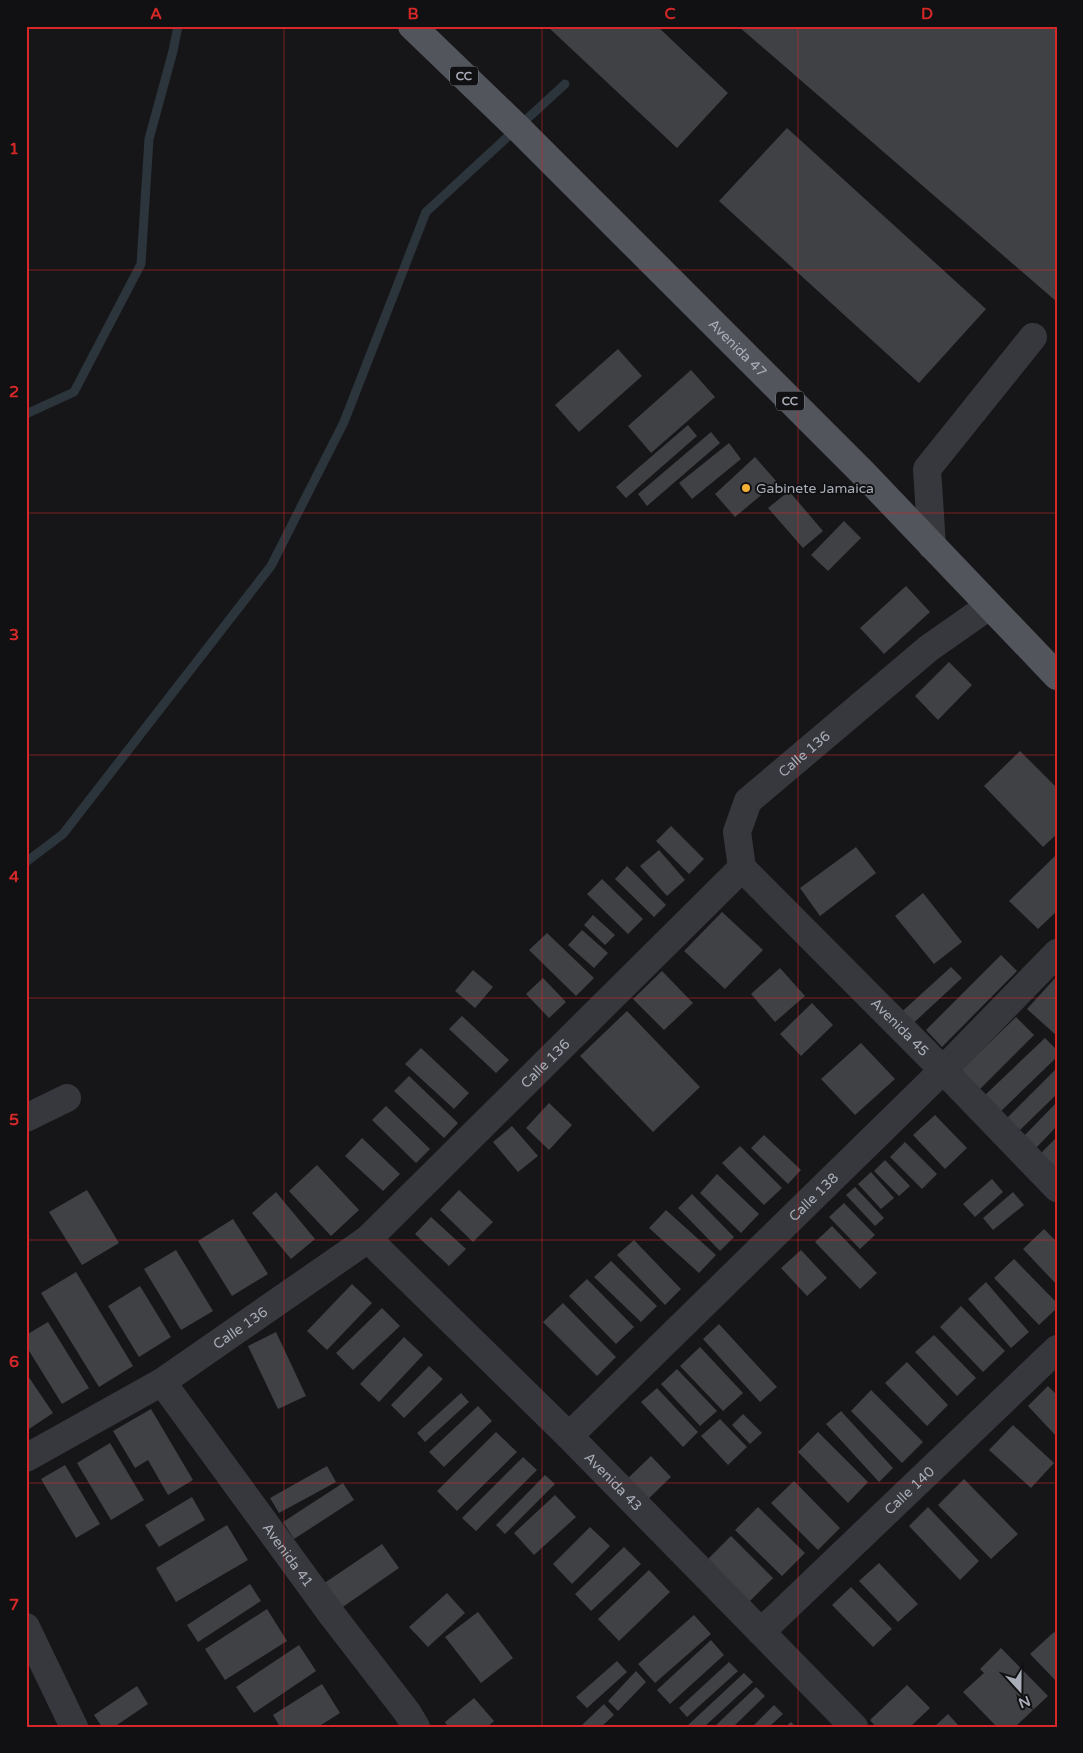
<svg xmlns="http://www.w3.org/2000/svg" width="1083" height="1753" font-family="'Varela Round',sans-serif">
<rect width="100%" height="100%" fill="#161618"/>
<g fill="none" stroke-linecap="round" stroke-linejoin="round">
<path stroke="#2c353c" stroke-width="9" d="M26,414l48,-22 67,-128 8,-125 24,-88 5,-25
M26,862l37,-28 208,-268 73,-144 82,-210 139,-128"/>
</g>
<path fill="#404145" d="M547,26h110l71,67 -51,55z
M738,26h319v276z
M787,128l199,181 -67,74 -200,-182z
M618,349l24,27 -63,56 -24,-27z
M691,370l24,27 -64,56 -23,-27z
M688,425l9,11 -71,62 -10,-11z
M711,432l9,11 -73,63 -9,-12z
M729,443l12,16 -49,40 -13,-16z
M755,457l22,25 -42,35 -20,-23z
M789,491l34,40 -20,17 -35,-40z
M844,521l17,17 -33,33 -17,-16z
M906,586l24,26 -46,42 -24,-26z
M949,662l23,23 -34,35 -23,-24z
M1020,751l37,37v46l-14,13 -59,-61z
M671,826l33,33 -15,15 -33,-33z
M856,847l20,26 -56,43 -20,-28z
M659,850l26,30 -18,16 -27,-30z
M1057,854v57l-19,18 -29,-28z
M627,866l39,39 -12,12 -39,-38z
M602,879l41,40 -15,15 -41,-40z
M923,893l39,49 -28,22 -39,-48z
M722,912l41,38 -38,39 -41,-38z
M593,915l22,20 -10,10 -21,-20z
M582,930l26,23 -14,15 -26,-23z
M547,933l47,45 -18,18 -47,-46z
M1001,955l16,16 -75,76 -16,-17z
M951,967l11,11 -55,51 -11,-12z
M780,968l25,28 -30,26 -24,-28z
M473,970l20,17 -18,21 -20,-17z
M662,971l31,32 -29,27 -31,-31z
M1057,976v60l-30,-27z
M543,978l23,24 -17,16 -23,-24z
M812,1003l21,22 -32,31 -21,-22z
M627,1011l73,76 -47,45 -73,-76z
M462,1016l47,44 -13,13 -47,-44z
M1016,1017l18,18 -57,57 -19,-19z
M1045,1038l12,12v7l-58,56 -16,-16z
M861,1043l34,36 -40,36 -34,-36z
M421,1048l48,45 -15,16 -49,-45z
M1057,1068v26l-37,36 -13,-12z
M409,1076l49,47 -14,15 -50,-47z
M1057,1102v24l-21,22 -12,-12z
M549,1103l23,22 -23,25 -23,-22z
M386,1106l44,43 -14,14 -44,-43z
M935,1115l32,33 -22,21 -32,-34z
M512,1126l26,30 -20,16 -25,-30z
M764,1135l37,35 -13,14 -37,-36z
M1057,1137v27l-4,4 -14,-13z
M362,1138l38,36 -17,17 -38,-35z
M905,1142l32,32 -15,15 -32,-32z
M740,1146l42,42 -18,17 -42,-42z
M885,1160l25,26 -11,10 -25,-25z
M317,1165l42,45 -28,26 -42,-45z
M871,1172l23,26 -13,11 -23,-25z
M717,1174l42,40 -18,19 -41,-40z
M992,1179l11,13 -28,25 -12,-13z
M855,1187l29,31 -9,8 -29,-31z
M87,1190l32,53 -37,22 -33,-53z
M459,1190l34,32 -20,20 -33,-32z
M276,1192l39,47 -24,20 -39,-46z
M1013,1192l11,13 -31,25 -10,-12z
M692,1194l42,43 -14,14 -42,-43z
M844,1203l31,32 -15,14 -31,-32z
M666,1210l50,45 -17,18 -50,-45z
M431,1217l35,32 -17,17 -34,-32z
M233,1219l35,55 -36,22 -34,-55z
M832,1226l45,47 -17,16 -45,-47z
M1044,1229l13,13v43l-34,-36z
M634,1240l47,49 -16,16 -48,-50z
M176,1250l37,61 -32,19 -37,-61z
M801,1250l26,28 -20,18 -26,-28z
M1014,1259l43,44v5l-18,17 -45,-47z
M611,1261l46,45 -16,16 -47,-45z
M76,1272l57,94 -34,21 -58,-94z
M587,1279l47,48 -18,17 -47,-48z
M986,1282l43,50 -18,16 -43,-49z
M352,1284l20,19 -45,47 -20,-19z
M140,1286l31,51 -32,20 -31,-51z
M563,1303l53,54 -19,19 -54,-54z
M961,1306l44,45 -22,21 -43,-45z
M382,1308l18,18 -47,44 -17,-17z
M48,1322l41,66 -27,16 -36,-58v-11z
M719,1324l58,63 -17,15 -57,-63z
M276,1332l30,64 -28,13 -30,-63z
M934,1335l42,43 -19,18 -42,-44z
M404,1337l19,18 -44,47 -19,-18z
M700,1347l43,46 -20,18 -43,-45z
M907,1362l41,43 -21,21 -42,-43z
M429,1366l14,13 -39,39 -13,-13z
M677,1369l40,42 -17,15 -39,-42z
M26,1373l27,40 -27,18z
M1048,1386l9,9v42l-29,-31z
M657,1388l41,44 -15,15 -42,-45z
M871,1390l52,52 -21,21 -51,-52z
M461,1393l8,9 -44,40 -8,-9z
M478,1406l14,15 -48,46 -15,-15z
M151,1409l42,71 -25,15 -20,-35 -13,8 -22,-37z
M841,1411l52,57 -14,14 -53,-58z
M743,1414l19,19 -12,11 -18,-19z
M720,1419l27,28 -19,18 -27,-29z
M1013,1425l41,38 -23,25 -42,-38z
M496,1432l21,20 -60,59 -20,-20z
M818,1432l50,50 -20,21 -50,-51z
M110,1443l34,57 -33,20 -34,-57z
M651,1456l20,21 -27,26 -20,-21z
M523,1457l14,13 -61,61 -14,-13z
M65,1465l35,59 -24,14 -35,-59z
M327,1466l9,16 -57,31 -9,-15z
M545,1475l10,9 -50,50 -9,-9z
M964,1479l54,55 -27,25 -53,-54z
M794,1481l46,47 -22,22 -47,-47z
M343,1483l11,17 -60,39 -11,-17z
M555,1495l21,22 -42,38 -20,-22z
M192,1497l13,23 -46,27 -14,-22z
M758,1507l47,46 -23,23 -47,-46z
M928,1507l51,54 -19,19 -51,-54z
M227,1525l21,35 -72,42 -20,-34z
M590,1527l20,19 -38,38 -19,-20z
M731,1536l42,42 -29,29 -42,-42z
M382,1544l17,24 -62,43 -17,-25z
M624,1547l17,17 -50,47 -16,-17z
M879,1563l39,41 -20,18 -39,-41z
M649,1570l21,22 -51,49 -21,-22z
M250,1584l11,17 -63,41 -11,-17z
M851,1587l41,42 -19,18 -41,-42z
M447,1593l18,20 -37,34 -19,-20z
M267,1609l20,32 -62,39 -20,-31z
M478,1612l35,46 -32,25 -36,-46z
M694,1615l17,19 -56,49 -17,-19z
M1054,1632l3,3v47l-27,-28z
M711,1640l13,15 -54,49 -13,-14z
M299,1645l17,26 -62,42 -18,-26z
M1001,1648l47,48 -33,31h-18l-34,-35 21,-19 -4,-4z
M617,1661l10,11 -40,36 -11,-11z
M729,1662l9,9 -51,46 -8,-9z
M636,1671l10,11 -28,29 -10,-10z
M744,1673l9,9 -49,45h-18z
M322,1684l18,29 -22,14h-38l-7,-12z
M907,1685l23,23 -20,19h-34l-6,-7z
M137,1686l11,18 -34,23h-12l-8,-12z
M756,1687l9,9 -32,31h-19z
M474,1698l20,23 -7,6h-39l-3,-5z
M604,1704l10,11 -13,12h-21z
M774,1705l9,9 -14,13h-17z
M948,1714l12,13h-26z
M791,1722l5,5h-11z"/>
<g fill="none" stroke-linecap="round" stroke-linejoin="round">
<g stroke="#37383d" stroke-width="28">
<path d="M932,546l-5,-77 106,-132"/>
<path id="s1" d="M742,868l201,202 114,118"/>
<path d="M26,1118l41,-20"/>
<path id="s2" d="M368,1239l201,197 285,291"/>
<path id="s3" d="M162,1382l170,233 75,97 9,15"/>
<path id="s4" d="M569,1436l374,-366 114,-117"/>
<path id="s5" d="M26,1458l136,-76 206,-143 374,-371 -5,-36 11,-31 181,-153 60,-42"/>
<path d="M26,1627l48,100"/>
<path id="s6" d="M761,1632l296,-283"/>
</g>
<path stroke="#53555c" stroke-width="28" id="s7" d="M412,26l107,103 344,344 194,203"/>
</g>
<path fill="none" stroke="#d62828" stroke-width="1" stroke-opacity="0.55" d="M284,26v1701M542,26v1701M798,26v1701M26,270h1031M26,513h1031M26,755h1031M26,998h1031M26,1240h1031M26,1483h1031"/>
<circle fill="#f2b134" stroke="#111113" stroke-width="2" cx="746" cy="488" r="5"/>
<g text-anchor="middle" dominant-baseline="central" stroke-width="4" stroke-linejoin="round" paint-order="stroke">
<g fill="#111113" stroke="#7b7e86" stroke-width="1">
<rect x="450" y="66.5" width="28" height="19" rx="4"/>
<rect x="776" y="391.5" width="28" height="19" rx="4"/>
</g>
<g font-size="12" font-weight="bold" fill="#a8adb8">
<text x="464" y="76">CC</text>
<text x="790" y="401">CC</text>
</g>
<g font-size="14" fill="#a8adb8" stroke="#111113">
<text stroke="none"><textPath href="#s7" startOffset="458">Avenida 47</textPath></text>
<text stroke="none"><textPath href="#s5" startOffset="1076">Calle 136</textPath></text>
<text stroke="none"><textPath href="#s1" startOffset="224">Avenida 45</textPath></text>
<text stroke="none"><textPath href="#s5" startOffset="656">Calle 136</textPath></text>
<text stroke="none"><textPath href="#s4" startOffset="342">Calle 138</textPath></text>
<text stroke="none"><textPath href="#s5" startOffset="251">Calle 136</textPath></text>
<text stroke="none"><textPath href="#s2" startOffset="345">Avenida 43</textPath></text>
<text stroke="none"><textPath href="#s6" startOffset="205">Calle 140</textPath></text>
<text stroke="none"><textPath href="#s3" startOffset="214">Avenida 41</textPath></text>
</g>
<g font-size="14" fill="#a8adb8" stroke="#111113" text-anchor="start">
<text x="756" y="488">Gabinete Jamaica</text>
</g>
</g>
<rect width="1083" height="1753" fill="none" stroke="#111113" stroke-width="55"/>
<g transform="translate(1020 1690) rotate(159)" stroke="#111113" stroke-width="4" paint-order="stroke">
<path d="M0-4L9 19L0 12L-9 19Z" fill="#a8adb8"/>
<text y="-8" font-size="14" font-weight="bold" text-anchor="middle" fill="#a8adb8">N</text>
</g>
<rect x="28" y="28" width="1028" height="1698" fill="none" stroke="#d62828" stroke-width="2"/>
<g font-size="16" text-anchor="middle" font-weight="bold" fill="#d62828">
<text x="156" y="19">A</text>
<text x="413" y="19">B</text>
<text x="670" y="19">C</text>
<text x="927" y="19">D</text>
<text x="14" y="154">1</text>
<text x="14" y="397">2</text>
<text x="14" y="640">3</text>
<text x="14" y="882">4</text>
<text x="14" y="1125">5</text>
<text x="14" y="1367">6</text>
<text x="14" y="1610">7</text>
</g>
</svg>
